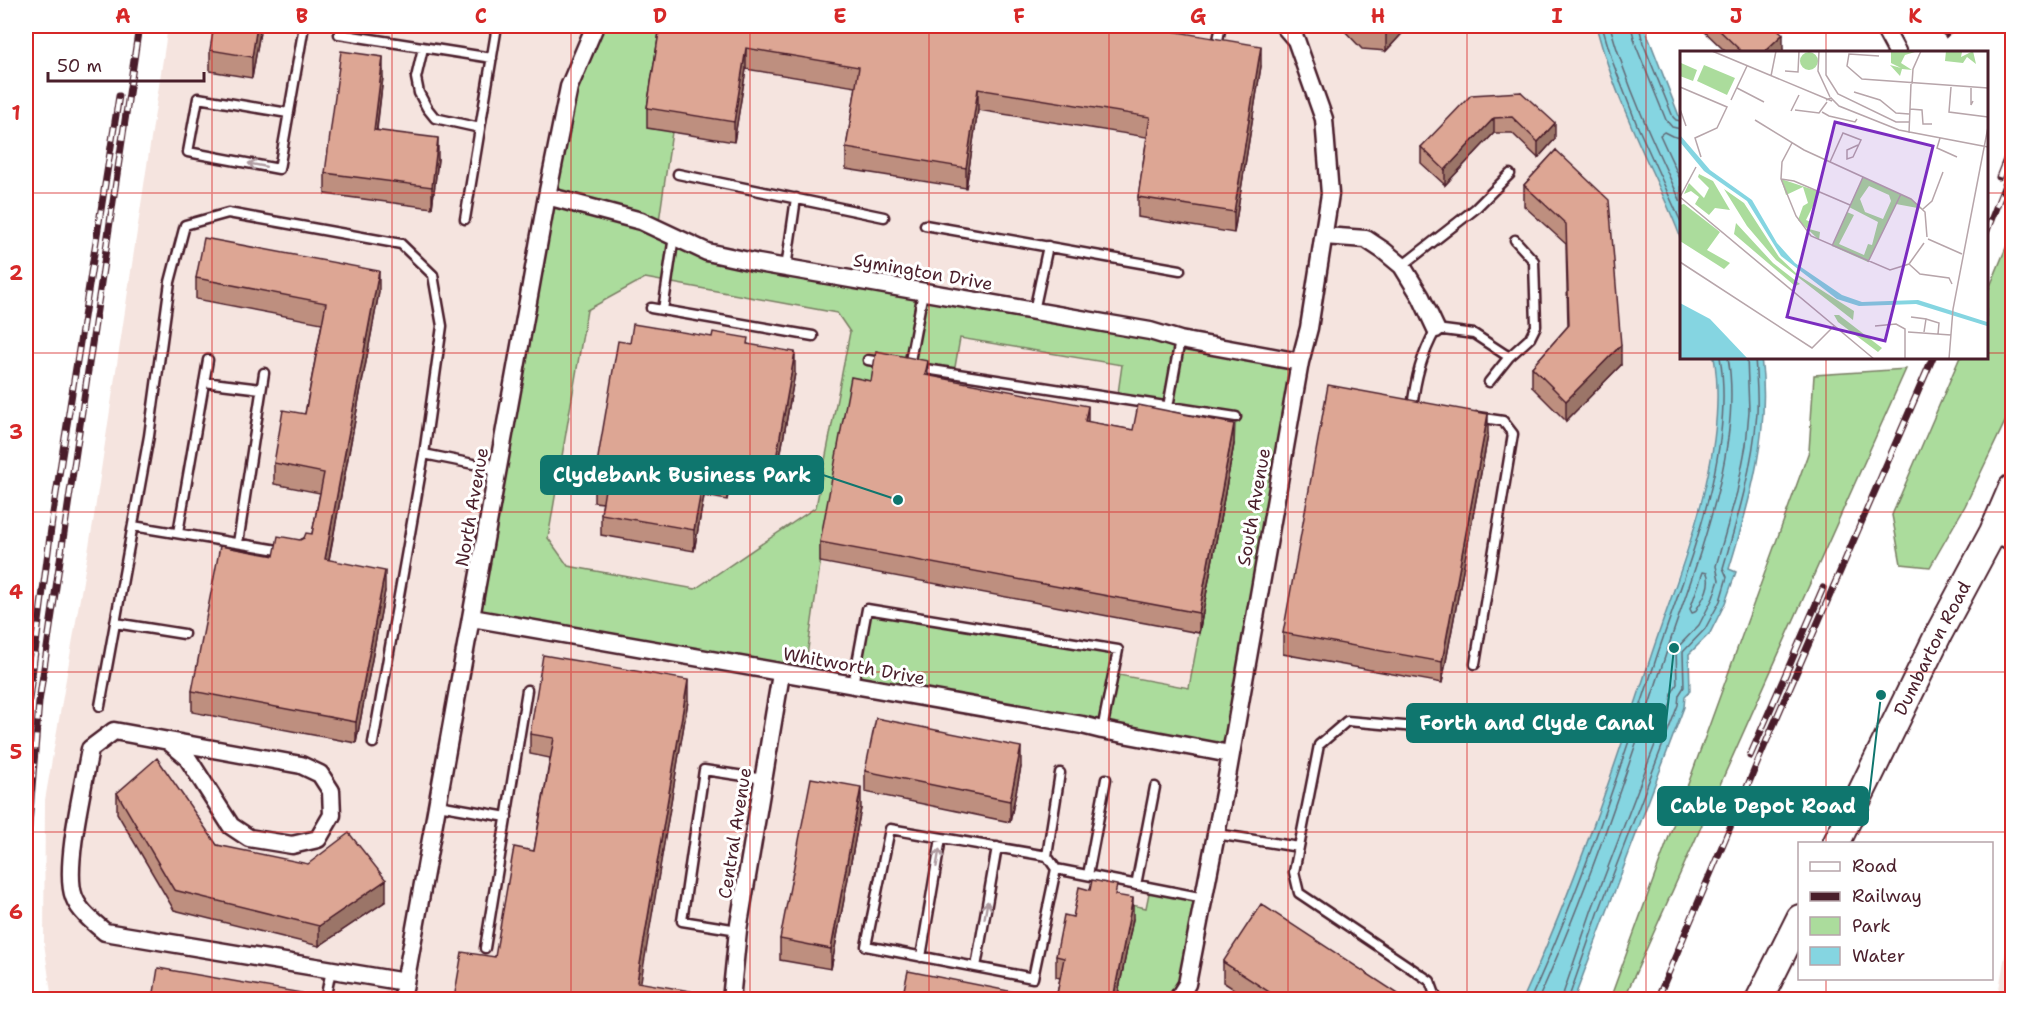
<svg xmlns="http://www.w3.org/2000/svg" width="2038" height="1025" font-family="'Shantell Sans',sans-serif">
<rect width="100%" height="100%" fill="#fff"/>
<filter id="ink" filterUnits="userSpaceOnUse"><feTurbulence type="fractalNoise" baseFrequency=".0167" numOctaves="2"/><feDisplacementMap in="SourceGraphic" scale="12" xChannelSelector="R" yChannelSelector="G"/><feConvolveMatrix kernelMatrix="1 2 1 2 8 2 1 2 1" color-interpolation-filters="sRGB"/></filter>
<g filter="url(#ink)">
<path fill="#f5e4df" d="M168,26h1428l11,39 24,62 41,89 9,23v118h33l3,42 -1,29 -9,49 -16,58 -75,226 -65,179 -28,59 -1471,1 -8,-57 1,-143 48,-277z
M2009,676h3v323l-15,1 12,-67z"/>
<path fill="#abdc9c" stroke="#7a7e64" stroke-width="1.5" fill-rule="evenodd" d="M595,26h68l9,106 -14,96 49,24 593,110 -70,392 -377,-68 14,-77 251,41 -5,24 76,14 45,-244 2,-27 -119,-17 5,-35 -162,-27 -6,35 -76,-11 -57,196 -17,119 -332,-59 75,-422zM645,278l192,35 13,19 -34,175 -121,82 -127,-23 -20,-28 39,-228z
M2012,233v99l-2,6 2,3v66l-47,99 -35,61 -29,-3 -9,-49 68,-158h26v-61z
M1906,369l-282,630h-14l199,-548 5,-76z
M1150,888l54,10 -27,101h-60l15,-80 -14,-17 28,6z"/>
<path fill="#85d5e1" stroke="#6d8c98" stroke-width="1.5" d="M1596,26h48l37,95v118c-14,-39 -34,-75 -50,-114 -14,-32 -26,-65 -35,-99z
M1714,357h47c10,72 -11,144 -32,212l7,3 -11,31 -15,30 -21,21 1,37 -5,5 -1,11 -110,292h-51c51,-111 90,-227 128,-343 30,-90 79,-204 63,-299z"/>
<g fill="none" stroke-linecap="round" stroke-linejoin="round">
<path stroke="#626874" stroke-width="1.5" d="M1602,26l11,37 24,62 44,97
M1610,26c17,61 44,118 71,176
M1631,26l5,20 30,74 6,7 9,2
M1639,26l4,17 30,74 3,3 5,1
M1681,138l-9,-2 -8,-4 -4,3 21,46
M1703,572l4,1c5,13 -5,27 -12,39l-3,1 -2,-4z
M1530,1000c51,-111 89,-228 127,-344 30,-90 79,-204 63,-299
M1538,1000c50,-110 88,-226 126,-340 29,-90 80,-209 64,-303
M1561,1000l31,-91 79,-206 1,-10 5,-9 -1,-35 23,-24 14,-27 6,-18 -3,-14 21,-74 9,-47 3,-34 -2,-54
M1568,1000l31,-89 79,-206 1,-10 5,-8 -1,-35 22,-23 15,-28 7,-24 -4,-9c15,-51 30,-102 34,-155 1,-19 -1,-38 -2,-56"/>
<defs>
<path id="lane" d="M339,34l153,24
M1218,40l3,-14
M423,48l-7,30 3,15 8,15 8,10 45,10
M288,113l-90,-15 -10,54 91,17 25,-143
M678,174l206,43
M465,219l32,-193
M925,225l255,45
M1402,266l73,-57 35,-35
M786,268l10,-70
M651,308l162,28
M663,310l11,-74
M1034,311l14,-65
M868,360l18,3
M909,366l14,-74
M919,368l317,49
M204,382l57,7
M1489,382l20,-25 21,-19 6,-12 -2,-65 -19,-21
M1168,407l12,-67
M1414,408h-2c4,-32 9,-51 24,-79l38,5 35,23
M133,526l151,25
M178,533l30,-173
M238,543l26,-170
M115,623l69,11
M1475,664l38,-230 -10,-13 -26,-4
M853,685l14,-76 251,41 -16,80
M100,706l49,-270 21,-154 15,-57 43,-12 173,31 32,31 9,51 -18,128 74,15
M373,743l51,-289
M438,805l69,12
M1216,834l83,13 -5,25 5,21 131,88 7,19
M1299,847l20,-102 28,-24 103,9
M1047,856l13,-83
M1056,869l-9,-13 -157,-27 -24,117 167,32 23,-109 148,29
M1088,875l18,-96
M1136,885l19,-98
M738,930l-56,-9 22,-151 60,9
M485,948l42,-258
M921,957l20,-119
M976,967l21,-120
M325,1000l6,-30"/>
<path id="street" d="M1883,26l14,26
M547,196l94,25 66,31 51,11 392,68 30,9 120,22
M1324,236l42,3 18,12 18,15 19,31 15,32
M1993,532l19,10
M472,618l610,107 20,5 128,24
M168,741l19,16 44,69 18,12 43,7 26,-6 14,-24 -1,-24 -11,-17 -19,-9 -187,-34 -24,18c-6,34 -27,120 -16,148 5,14 20,26 31,35l300,50
M402,1000l145,-804 22,-109 26,-61
M731,1000l7,-70 43,-256
M1177,1000l10,-16 38,-196 75,-426 9,-34 21,-134 -6,-75 -28,-79 -12,-14"/>
<g id="primary">
<path id="s1" d="M1836,844l103,-211 54,-101 19,-44"/>
<path d="M1759,1000l41,-82"/>
</g>
</defs>
<use href="#lane" stroke="#4a1f2b" stroke-width="13"/>
<use href="#street" stroke="#4a1f2b" stroke-width="21"/>
<use href="#primary" stroke="#4a1f2b" stroke-width="30"/>
<use href="#lane" stroke="#fff" stroke-width="8"/>
<use href="#street" stroke="#fff" stroke-width="16"/>
<use href="#primary" stroke="#fff" stroke-width="26"/>
<defs>
<path id="rail" d="M1999,177l13,-33
M1986,233l26,-66
M26,722l27,-209 66,-417
M1750,756l73,-168
M26,861l13,-159 100,-676
M1657,1000l107,-253 169,-390"/>
</defs>
<use href="#rail" stroke="#4a1f2b" stroke-width="7"/>
<use href="#rail" stroke="#fff" stroke-width="4.5" stroke-dasharray="14" stroke-linecap="butt"/>
</g>
<path fill="#be8f7f" stroke="#4a1f2b" stroke-width="1.5" d="M261,26l-9,52 -42,-7v-21z
M660,26l514,5 87,35 -27,167 -96,-16v-20l9,-60 -169,-27 -12,78 -120,-19v-21l10,-61 -110,-18 -12,73 -87,-14v-20z
M1340,26h69l-23,25 -24,-2z
M1699,26h75l9,24 -3,2h-54z
M1934,26h24l-12,11z
M383,77l-6,53 61,29 -6,49 -107,-14v-21z
M1521,92l34,47 -17,19 -26,-25h-18l-49,52 -24,-22v-16z
M1556,150l65,215 -55,56 -34,-34v-20l36,-41 -2,-82 -42,-38v-21z
M196,278l183,14 -50,268 56,31 -29,152 -164,-31v-21l82,-135 26,-16 12,-6 8,-41 -46,-9v-21l31,-49 17,-91 -126,-24z
M630,343l118,1 47,29 -22,123 -44,-7 -2,11 -23,-4 -10,55 -93,-16v-21l2,-11 -9,-1v-21z
M928,376l160,46 45,8 101,14 -35,189 -379,-71v-20l51,-161z
M1488,435l-46,248 -159,-29v-21z
M688,701l-48,282 51,16 -196,-42 39,-106 16,-93 -20,-4v-20z
M1021,767l-11,55 -145,-30v-21z
M117,793l100,52 169,56 -67,45 -145,-36 -57,-97z
M861,808l-30,161 -51,-9v-21z
M1117,895l16,24 -16,80h-61l4,-21 -4,-1v-21z
M1223,962l183,37h-157l-26,-17z"/>
<path fill="#9b7468" stroke="#4a1f2b" stroke-width="1.5" d="M257,26h4l-9,52v-21z
M1172,26h3l-4,26v-21z
M1390,26h19l-23,25v-21z
M1946,26h12l-12,11z
M1783,34v16l-3,2h-16z
M1261,46v20l-27,167v-21z
M746,48v21l-12,73v-20z
M383,57v20l-9,74v-21z
M978,89v21l-12,78v-20z
M1494,118v15l-49,52v-15z
M1555,123v16l-17,19v-16z
M438,138v21l-6,49v-21z
M379,271v21l-54,288v-21z
M1621,345v20l-55,56v-20z
M795,352v21l-22,123v-20z
M928,361v20l-3,-6z
M1088,406v20l-3,-5z
M1488,414v21l-46,248v-21z
M1234,424v20l-35,189v-20z
M729,468v21l-2,11v-20z
M704,475v21l-10,55v-21z
M385,571v20l-29,152v-21z
M688,680v21l-50,298 -1,-17z
M1021,747v20l-11,55v-21z
M861,787v21l-30,161v-20z
M386,880v21l-67,45v-20z
M1133,898v21l-16,80h-4z"/>
<path fill="#dda694" stroke="#4a1f2b" stroke-width="1.5" d="M214,26h43l-5,31 -42,-7z
M660,26h512l-1,5 90,15 -27,166 -96,-15 12,-80 -172,-28 -12,79 -120,-20 13,-81 -113,-19 -12,74 -87,-14z
M1359,26h31l-4,4 -24,-2z
M1715,26h59l9,8 -19,18h-22z
M341,51l42,6 -9,73 64,8 -6,49 -107,-14z
M1521,92l34,31 -17,19 -26,-25 -18,1 -49,52 -24,-23 50,-52z
M1556,150l53,50 12,145 -55,56 -34,-34 37,-42 -3,-101 -42,-39z
M204,238l175,33 -54,288 60,12 -29,151 -164,-31 28,-145 54,10 4,-20 22,4 4,-2 2,-5 6,1 12,-61 -50,-10 9,-53 22,4 21,-111 -130,-25z
M633,324l79,13 1,-5 35,6 -1,6 48,8 -22,124 -44,-8 -2,12 -23,-5 -10,55 -93,-16 5,-31 -12,-2 24,-140 12,2z
M876,351l52,10 -3,14 163,31 -3,15 48,9 5,-25 96,19 -35,189 -379,-71 31,-165 20,4z
M1328,385l160,29 -46,248 -159,-29z
M543,655l145,25 -51,302 54,9 -1,8h-236l8,-47 33,5 19,-110 20,4 20,-113 -24,-4z
M876,718l145,29 -11,54 -145,-30z
M157,758l60,87 91,19 41,-31 37,47 -67,46 -145,-36 -57,-97z
M811,778l50,9 -30,162 -51,-10z
M1092,880l25,5 -2,10 18,3 -20,101 -17,-2 -1,2h-39l8,-41 -8,-2 8,-41 9,2 6,-30 11,3z
M1261,904l145,95h-126l-57,-37z
M158,968l144,25 -1,6h-148z
M908,971l136,27 -1,1h-141z"/>
<defs><path id="oneway-shaft" d="M-6 0H5M1.5-3L5.5 0L1.5 3" fill="none" stroke-width="1.6" stroke-linecap="round" stroke-linejoin="round" transform="scale(1.5)"/></defs>
<g stroke="#ae9aa0">
<use href="#oneway-shaft" transform="translate(257 165) rotate(-169)"/>
<use href="#oneway-shaft" transform="translate(938 858) rotate(-80)"/>
<use href="#oneway-shaft" transform="translate(986 910) rotate(-80)"/>
</g>
</g>
<path fill="none" stroke="#d62828" stroke-width="1.5" stroke-opacity="0.55" d="M212,26v974M392,26v974M571,26v974M750,26v974M929,26v974M1109,26v974M1288,26v974M1467,26v974M1646,26v974M1826,26v26M26,193h1655M1986,193h26M26,353h1655M1986,353h26M1826,357v487M26,512h1986M26,672h1986M26,832h1986M1826,978v22"/>
<g text-anchor="middle" dominant-baseline="central" stroke-width="6" stroke-linejoin="round" paint-order="stroke">
<g font-size="18" fill="#4a1f2b" stroke="#fff">
<text transform="translate(923 272) rotate(10)">Symington Drive</text>
<text transform="translate(472 507) rotate(-80)">North Avenue</text>
<text transform="translate(1254 507) rotate(-80)">South Avenue</text>
<text stroke="none"><textPath href="#s1" startOffset="218">Dumbarton Road</textPath></text>
<text transform="translate(854 666) rotate(10)">Whitworth Drive</text>
<text transform="translate(735 833) rotate(-81)">Central Avenue</text>
</g>
</g>
<g transform="translate(1680 51)">
<rect width="308" height="308" fill="#fff"/>
<path d="M211,0l24,1 -10,3 -4,8 11,7 -10,-1 -2,7 -10,-11 11,3 -10,-5zM266,0l16,1 -1,5 12,-6 3,13 -9,-7 -4,6 -18,-2zM120 10a9 9 0 1 1 18 0a9 9 0 1 1-18 0ZM1,12l16,7 -4,11 -13,-5zM24,14l31,13 -8,17 -30,-14zM19,123l14,7 17,29 -15,-2 -6,7 -14,-11 4,-7 -8,-6 -7,3 5,-11 15,15 5,-10 -11,-11zM183,126l48,22 12,10 -27,-5 -28,58 -36,-16 15,-34 7,3 -15,29 25,11 4,-11 4,1 6,-23 -29,-15zM189,135l20,9 2,6 -8,18 -18,-7 -5,-13zM101,128l39,13 -14,28 5,2 -2,7 11,3 -1,8 -21,-20 5,-14 5,-3 -5,-16 -17,8zM44,138l20,14 35,54 19,18 56,36 -1,9 -77,-60 -29,-34zM4,153l36,28 -13,18 23,13 -6,6 -44,-28v-36zM56,172l37,40 27,21 -5,2 -61,-52zM154,264h5l43,33 -4,4 -40,-30z" fill="#abdc9c" fill-rule="evenodd"/>
<path d="M0,84l30,35 42,30 25,43 18,20 47,32 20,7 56,-2 69,22v4l-71,-22 -57,2 -22,-7 -56,-43 -34,-55 -43,-30 -24,-29zM0,252l30,16 37,39h-67z" fill="#85d5e1"/>
<path fill="none" stroke="#b7a5aa" stroke-width="1.5" d="M32,0l120,50M139,0l-1,20 12,26M146,0v24l12,19 58,28h13M199,5l-30,-2 -2,12 15,13 126,9M105,20l13,1 1,-21M91,25l5,-25M232,33l1,-15 8,-18M0,36l47,20 -10,21 -22,10 6,19M271,36l-2,25 39,5M57,37l27,14M291,37v17l2,-4M174,41l26,8 16,13 13,1M51,49l16,-34M146,49l5,-2 8,8 60,24 89,17M113,56l-2,4 8,-16M0,58l6,17M230,58l12,1 1,14h9M115,59l24,3 8,-11M142,61l7,4 26,6 2,-3M75,69l49,30 107,49 14,13 2,25M229,82l2,-49M260,87l-3,10 20,9M112,92l-10,19 -1,17 15,37 15,20 79,34 19,-6 15,-21M150,111l13,-29 18,7 -8,17 -6,2v-9l11,-5M101,128l13,2 56,24M0,146l16,-30M0,146l194,162M243,158l9,-8 11,-29M248,188l34,15M152,195l31,-69M0,211l132,86 22,-22M188,211l33,-68M229,213l11,10 29,4 3,6M231,266l15,2 -2,13M246,268l13,4 -1,11M195,275l21,-2 9,5v30M228,281l43,3M269,308l4,-50 35,-182"/>
<path fill="#7b2cbf" fill-opacity="0.15" stroke="#7b2cbf" stroke-width="3" d="M155,71l98,24 -48,195 -98,-24z"/>
<rect width="308" height="308" fill="none" stroke="#4a1f2b" stroke-width="3"/>
</g>
<path fill="none" stroke="#0f766e" stroke-width="2" d="M898 500L823 475M1674 648L1666 723M1881 695L1868 806"/>
<g fill="#0f766e" stroke="#fff" stroke-width="2">
<circle cx="898" cy="500" r="6"/>
<circle cx="1674" cy="648" r="6"/>
<circle cx="1881" cy="695" r="6"/>
</g>
<g fill="#0f766e" stroke="#0f766e" stroke-width="2">
<rect x="541" y="456" width="282" height="38" rx="6"/>
<rect x="1407" y="704" width="259" height="38" rx="6"/>
<rect x="1658" y="787" width="210" height="38" rx="6"/>
</g>
<g font-size="20" text-anchor="middle" font-weight="bold" fill="#fff">
<text x="682" y="482">Clydebank Business Park</text>
<text x="1537" y="730">Forth and Clyde Canal</text>
<text x="1763" y="813">Cable Depot Road</text>
</g>
<rect width="2038" height="1025" fill="none" stroke="#fff" stroke-width="66"/>
<rect x="1798" y="842" width="195" height="138" fill="#ffffff" stroke="#b7a5aa" stroke-width="1.5"/>
<rect x="1810" y="862" width="30" height="9" fill="#ffffff" stroke="#b7a5aa" stroke-width="1.5"/>
<text x="1852" y="872" font-size="18" fill="#4a1f2b">Road</text>
<rect x="1810" y="892" width="30" height="9" fill="#4a1f2b" stroke="#b7a5aa" stroke-width="1.5"/>
<text x="1852" y="902" font-size="18" fill="#4a1f2b">Railway</text>
<rect x="1810" y="917" width="30" height="18" fill="#abdc9c" stroke="#b7a5aa" stroke-width="1.5"/>
<text x="1852" y="932" font-size="18" fill="#4a1f2b">Park</text>
<rect x="1810" y="947" width="30" height="18" fill="#85d5e1" stroke="#b7a5aa" stroke-width="1.5"/>
<text x="1852" y="962" font-size="18" fill="#4a1f2b">Water</text>
<path d="M48 72v9h156v-9" fill="none" stroke="#4a1f2b" stroke-width="3"/>
<text x="57" y="72" font-size="18" fill="#4a1f2b" stroke="#ffffff" stroke-width="4.5" paint-order="stroke">50 m</text>
<rect x="33" y="33" width="1972" height="959" fill="none" stroke="#d62828" stroke-width="2"/>
<g font-size="20" text-anchor="middle" font-weight="bold" fill="#d62828">
<text x="123" y="23">A</text>
<text x="302" y="23">B</text>
<text x="481" y="23">C</text>
<text x="660" y="23">D</text>
<text x="840" y="23">E</text>
<text x="1019" y="23">F</text>
<text x="1198" y="23">G</text>
<text x="1378" y="23">H</text>
<text x="1557" y="23">I</text>
<text x="1736" y="23">J</text>
<text x="1915" y="23">K</text>
<text x="16" y="120">1</text>
<text x="16" y="280">2</text>
<text x="16" y="439">3</text>
<text x="16" y="599">4</text>
<text x="16" y="759">5</text>
<text x="16" y="919">6</text>
</g>
</svg>
